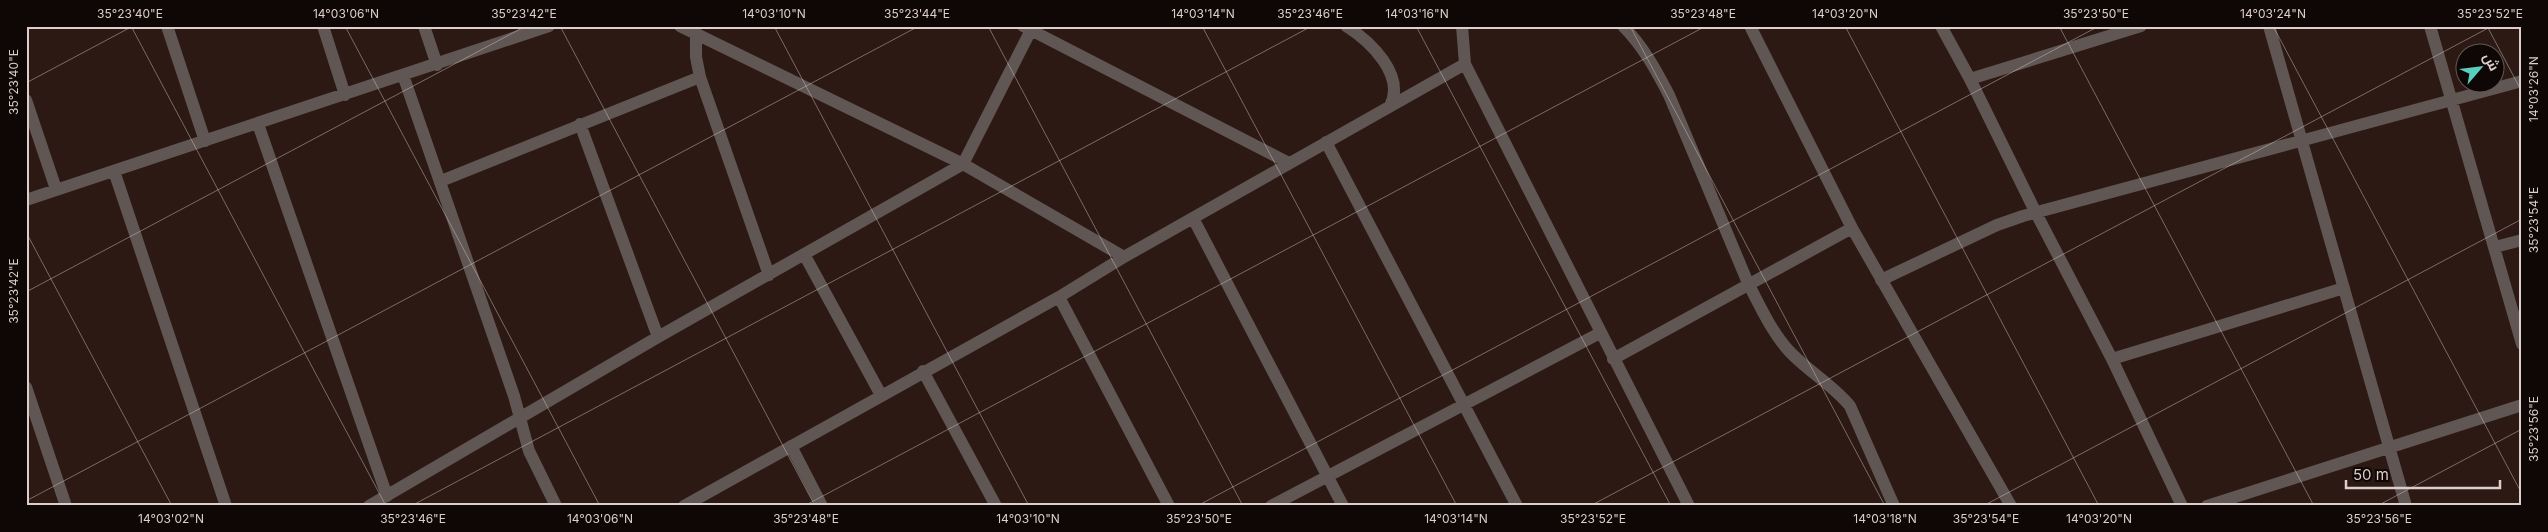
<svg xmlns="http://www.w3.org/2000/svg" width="2548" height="532" font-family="Inter,Cairo,sans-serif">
<rect width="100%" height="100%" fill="#2c1914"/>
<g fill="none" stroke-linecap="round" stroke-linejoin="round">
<path stroke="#605653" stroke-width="12" d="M167,26l38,115
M323,26l22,69
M424,26l13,39
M680,26l283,138 161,93
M1023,26l266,137
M1346,26c24,15 60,49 44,80
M1462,26l3,38 224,442
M1623,26c20,20 33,44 46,69l79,188c12,23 24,50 42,69 19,20 43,33 60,54l44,100
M1750,26l102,202 159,278
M1941,26l29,53 66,134 76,146 70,147
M2269,26l137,480
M2430,26l92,318
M696,35v22l4,20 69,198
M403,75l111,321 15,55 27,55
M1970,79l171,-53
M26,100l30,89
M258,124l129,372
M580,124l78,213
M1326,142l191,364
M114,171l112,335
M441,181l259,-104
M26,200l523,-174
M1193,218l150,288
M2495,247l27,-7
M804,254l77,141
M1881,280l116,-55 26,-9 499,-135
M1059,297l110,209
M1613,359l239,-131
M2112,359l232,-71
M923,371l73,135
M26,387l40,119
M791,446l31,60
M369,506l289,-169 305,-173 68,-134
M684,506l375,-209 65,-40 341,-193
M1271,506l329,-173
M2207,506l315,-101"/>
</g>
<path fill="none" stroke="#dccecb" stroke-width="1" stroke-opacity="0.45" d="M131,26l255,480M345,26l255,480M560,26l255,480M774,26l255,480M988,26l255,480M1202,26l255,480M1416,26l255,480M1630,26l255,480M1845,26l254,480M2059,26l255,480M2273,26l249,468M2487,26l35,66M26,83l107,-57M26,232l146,274M26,292l500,-266M26,501l893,-475M411,506l901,-480M804,506l902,-480M1197,506l902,-480M1590,506l902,-480M1983,506l539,-287M2377,506l145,-77"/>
<rect width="2548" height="532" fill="none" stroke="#0f0705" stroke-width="55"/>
<g transform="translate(2480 68) rotate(62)"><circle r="24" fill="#0f0705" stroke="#615754"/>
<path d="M0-4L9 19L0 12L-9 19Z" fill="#59cebe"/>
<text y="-8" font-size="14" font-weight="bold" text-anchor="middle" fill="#dccecb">ش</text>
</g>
<path d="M2346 480v8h154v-8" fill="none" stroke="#dccecb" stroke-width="2.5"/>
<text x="2353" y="480" font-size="15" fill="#dccecb" stroke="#0f0705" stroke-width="4" paint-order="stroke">50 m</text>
<rect x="28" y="28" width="2492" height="476" fill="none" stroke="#dccecb" stroke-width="2"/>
<g font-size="12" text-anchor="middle" fill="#dccecb">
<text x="130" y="18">35°23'40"E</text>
<text x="346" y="18">14°03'06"N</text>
<text x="524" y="18">35°23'42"E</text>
<text x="774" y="18">14°03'10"N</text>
<text x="917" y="18">35°23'44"E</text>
<text x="1203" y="18">14°03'14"N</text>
<text x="1310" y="18">35°23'46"E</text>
<text x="1417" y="18">14°03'16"N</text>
<text x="1703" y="18">35°23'48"E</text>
<text x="1845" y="18">14°03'20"N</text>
<text x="2096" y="18">35°23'50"E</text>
<text x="2273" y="18">14°03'24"N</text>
<text x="2490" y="18">35°23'52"E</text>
<text transform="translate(14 82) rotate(-90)" y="4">35°23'40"E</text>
<text transform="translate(2534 89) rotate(-90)" y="4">14°03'26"N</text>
<text transform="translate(2534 220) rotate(-90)" y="4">35°23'54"E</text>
<text transform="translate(14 291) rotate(-90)" y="4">35°23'42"E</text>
<text transform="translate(2534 429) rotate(-90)" y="4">35°23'56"E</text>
<text x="171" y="523">14°03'02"N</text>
<text x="413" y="523">35°23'46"E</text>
<text x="600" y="523">14°03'06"N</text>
<text x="806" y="523">35°23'48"E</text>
<text x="1028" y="523">14°03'10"N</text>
<text x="1199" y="523">35°23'50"E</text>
<text x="1456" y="523">14°03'14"N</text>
<text x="1593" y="523">35°23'52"E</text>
<text x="1885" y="523">14°03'18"N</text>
<text x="1986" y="523">35°23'54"E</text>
<text x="2099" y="523">14°03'20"N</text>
<text x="2379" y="523">35°23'56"E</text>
</g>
</svg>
